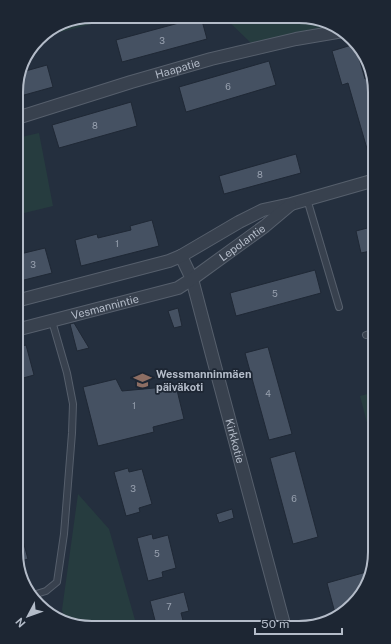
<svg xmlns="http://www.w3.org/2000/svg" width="391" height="644" font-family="'Public Sans',sans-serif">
<rect width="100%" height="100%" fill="#242f3e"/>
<path fill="#263c3f" d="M92,16h31l-82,21 1,-2z
M224,17h90l17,8 -80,18z
M39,133l14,73 -37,9 1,-77z
M375,392v61l-15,-57z
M78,494l31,35 28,98h-55l-16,-6 -4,-11z"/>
<path fill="#455162" stroke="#1f2835" d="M201,17l6,22 -85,23 -6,-22z
M355,44l10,35 6,-2 4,15v73l-3,1 -24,-83 -6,2 -10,-34z
M269,61l7,24 -90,27 -7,-25z
M47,65l6,22 -36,10v-15l5,-10z
M131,102l6,24 -78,22 -7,-23z
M296,154l5,19 -77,21 -5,-18z
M152,220l7,26 -78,20 -6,-26 22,-6 1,4 33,-8 -1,-4z
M375,226v24l-14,3 -5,-22z
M45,248l7,25 -36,9v-27z
M315,270l6,23 -85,23 -6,-23z
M178,308l4,18 -8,2 -6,-17z
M74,323l15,25 -12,3 -7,-27z
M26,345l8,30 -18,5v-32z
M268,347l24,87 -23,6 -24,-87z
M116,379l6,12 54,-5 8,33 -31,8 1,5 -56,14 -15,-59z
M295,451l23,86 -25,7 -23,-86z
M128,468l1,4 13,-3 10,35 -13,4 1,4 -14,4 -12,-44z
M232,509l2,9 -15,5 -3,-9z
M19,526l9,33 -10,3 -2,-10v-25z
M152,534l1,5 15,-4 8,33 -14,4 1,5 -15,4 -11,-43z
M370,571l-11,27 -17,14 -7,1 -8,-30z
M184,592l5,19 -8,2 4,15h-28l-7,-27z"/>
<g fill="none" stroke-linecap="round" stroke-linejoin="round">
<defs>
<path id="lane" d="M307,199l32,108
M366,335l9,-3
M33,595l13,-4 11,-9 7,-48 8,-101 1,-29 -6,-31 -15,-52"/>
<g id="street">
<path id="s1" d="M17,118l114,-36 80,-23 85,-20 47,-8"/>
<path id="s2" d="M181,256l11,23 20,76 73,273"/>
<path d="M16,301l153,-40 12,-5 58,-34 24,-12 28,-6 84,-24"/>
<path id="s3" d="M16,330l162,-42 14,-9 73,-53 25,-21"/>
</g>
</defs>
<use href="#lane" stroke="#565f6c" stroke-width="8"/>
<use href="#street" stroke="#565f6c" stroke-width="14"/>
<use href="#lane" stroke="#38414e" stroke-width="6"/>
<use href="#street" stroke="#38414e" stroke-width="12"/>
</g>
<defs>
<symbol id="school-bare" viewBox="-9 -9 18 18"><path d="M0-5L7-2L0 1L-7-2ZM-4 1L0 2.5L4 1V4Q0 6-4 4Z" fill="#8d6e63" stroke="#1d2633" stroke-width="2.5" paint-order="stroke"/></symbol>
</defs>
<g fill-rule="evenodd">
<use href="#school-bare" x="130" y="368" width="25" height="25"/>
</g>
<g text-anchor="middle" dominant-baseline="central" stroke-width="3.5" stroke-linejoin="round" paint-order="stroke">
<g font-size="9" fill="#98a1af">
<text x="162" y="40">3</text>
<text x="228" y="86">6</text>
<text x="95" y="125">8</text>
<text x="260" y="174">8</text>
<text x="117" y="243">1</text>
<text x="33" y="264">3</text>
<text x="275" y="293">5</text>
<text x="268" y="393">4</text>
<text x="134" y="405">1</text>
<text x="133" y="488">3</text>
<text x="294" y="498">6</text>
<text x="157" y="553">5</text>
<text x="169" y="606">7</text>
</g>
<g font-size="11" fill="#b4bcc9" stroke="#1d2633">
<text stroke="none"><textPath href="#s1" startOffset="168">Haapatie</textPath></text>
<text stroke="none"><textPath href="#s3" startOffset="246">Lepolantie</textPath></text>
<text stroke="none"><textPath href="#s3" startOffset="92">Vesmannintie</textPath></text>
<text stroke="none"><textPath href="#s2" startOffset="193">Kirkkotie</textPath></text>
</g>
<g font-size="11" font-weight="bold" fill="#b4bcc9" stroke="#1d2633" text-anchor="start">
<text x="156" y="374">Wessmanninmäen<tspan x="156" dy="13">päiväkoti</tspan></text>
</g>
</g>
<path d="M0 0H391V644H0ZM92 23H299A69 69 0 0 1 368 92V552A69 69 0 0 1 299 621H92A69 69 0 0 1 23 552V92A69 69 0 0 1 92 23Z" fill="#1d2633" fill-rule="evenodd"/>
<path fill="none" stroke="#b4bcc9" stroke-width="2" d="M92 23H299A69 69 0 0 1 368 92V552A69 69 0 0 1 299 621H92A69 69 0 0 1 23 552V92A69 69 0 0 1 92 23Z"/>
<g transform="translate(28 616) rotate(229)" stroke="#1d2633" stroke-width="3" paint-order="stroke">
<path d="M0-3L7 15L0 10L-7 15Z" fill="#b4bcc9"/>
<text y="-6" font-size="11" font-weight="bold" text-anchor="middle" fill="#b4bcc9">N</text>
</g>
<path d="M255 628v6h87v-6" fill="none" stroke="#b4bcc9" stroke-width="2"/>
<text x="261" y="628" font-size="12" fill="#b4bcc9" stroke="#1d2633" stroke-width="3" paint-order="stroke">50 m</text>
</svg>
